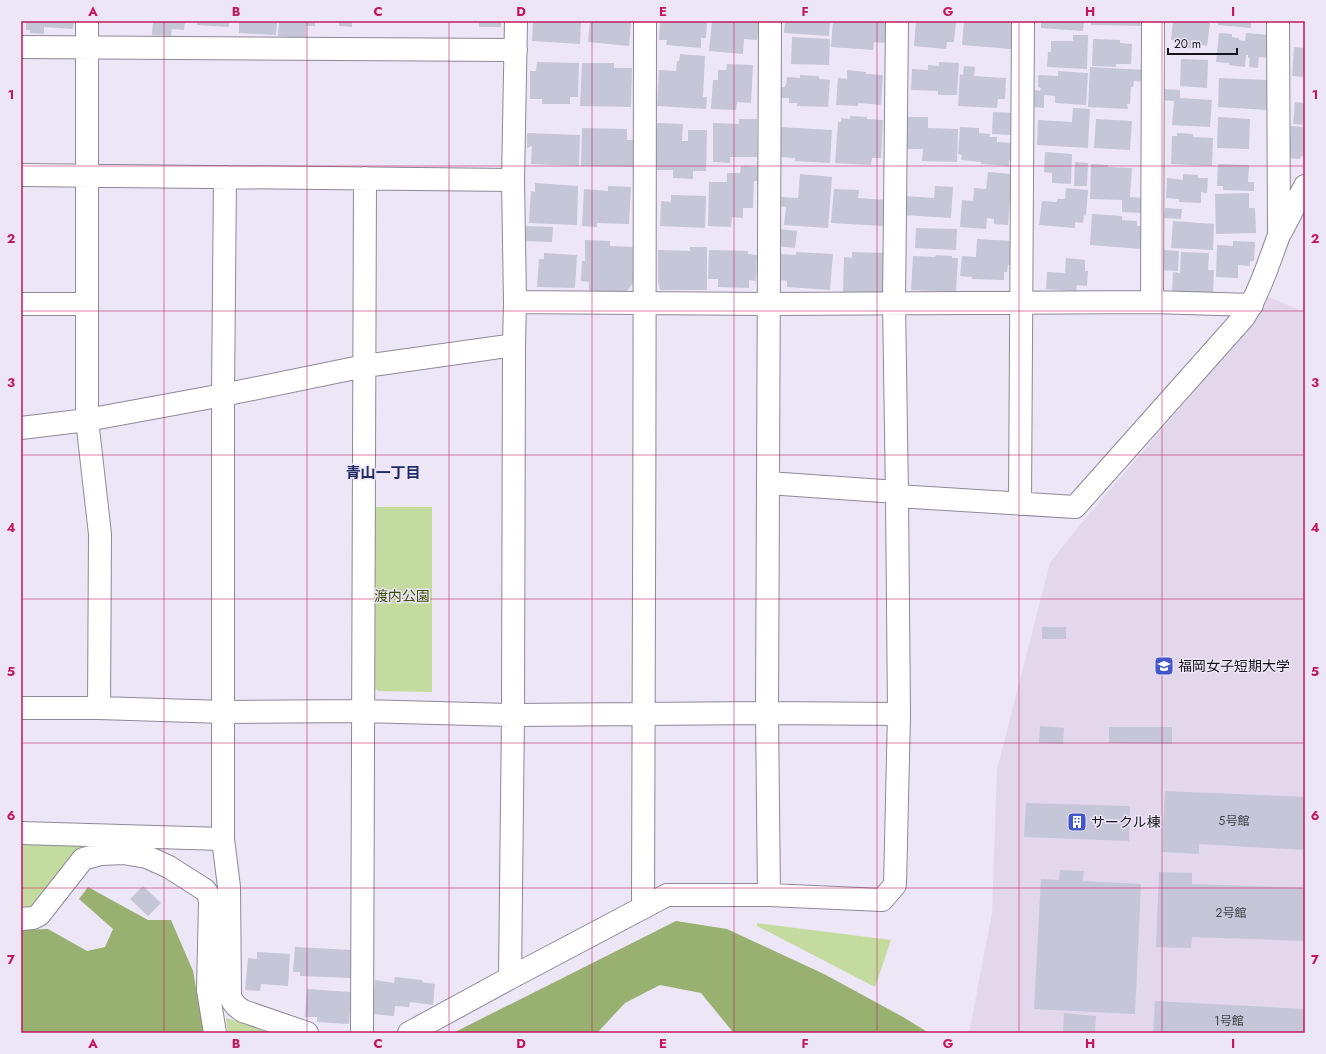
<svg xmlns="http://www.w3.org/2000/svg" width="1326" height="1054" font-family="Jost,'Noto Sans JP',sans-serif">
<rect width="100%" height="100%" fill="#ede6f7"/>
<path fill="#e3d7eb" d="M1268,297l37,15v721h-336l23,-120 5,-144 53,-206 24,-31 176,-206z"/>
<path fill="#c4db9f" d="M372,507h60v185l-54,-1 -7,-6z
M21,844l62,2 -47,63 -15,3z
M757,923l134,17 -16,47 -118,-61z
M226,1018l50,15h-48z"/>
<path fill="#98b070" d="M88,887l60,33h23l22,51 11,62h-183v-103l27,-1 39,22 18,-4 8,-18 -34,-30z
M676,921l51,8 97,45 79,43 26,16h-193l-4,-2 -31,-38 -41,-8 -35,18 -28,30h-144z"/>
<path fill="#c5c6d7" d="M26,21h48l-1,8 -29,-2v7l-14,-1v-3h-4z
M153,21h32l-1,9 -12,-1 -1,7 -19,-1z
M197,21h32v6l-32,-2z
M239,21h38l-1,14 -37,-2z
M279,21h36v5h-9v12l-28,-2z
M339,21h13v6l-13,-1z
M479,21h22v6h-22z
M533,21h48l-1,23 -48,-3z
M590,21h41l-2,25 -41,-4z
M660,21h47l-1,17h-5v10l-35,-3 1,-5h-8z
M712,21h47l-2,19 -13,-1 -1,15 -34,-3z
M785,21h45l-1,15 -45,-3z
M833,21h55l-2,22 -12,-1 -1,8 -42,-3z
M916,21h40l-2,21h-7l-1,7 -32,-3z
M964,21h49l-2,28 -49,-4z
M1041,21h43l-1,10 -42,-3z
M1091,21h55v5l-55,-1z
M1173,21h34v2h3l-3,23 -12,-2v5l-14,-2 1,-6 -11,-1z
M1218,21h33v7l-33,-3z
M1219,33l13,1v3l7,1v2l6,1 1,-8 24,2 -2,23 -9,-1 -1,11 -9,-1 1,-9h-2v-3h-2l-1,12 -16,-2v-2l-13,-1z
M1073,35h15l-1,34 -40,-2 1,-15h3v-11h22z
M792,37l38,2 -1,26 -38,-1z
M1093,39l27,1v3l12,1 -1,20h-15v3l-24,-1z
M1294,47l11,1v29l-13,-1z
M680,54l25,2 -2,41h4l-1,12 -49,-3 2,-36 17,1 1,-10h2z
M1181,59l27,1 -1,28 -27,-2z
M537,62l42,1 -1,34h-8v7h-28v-5h-12v-28h6z
M939,62l20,1 -2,32h-19v-4l-27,-1 1,-21 16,1v-5l11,1z
M582,63h32v5h18l-1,39 -51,-1z
M727,64l26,1 -2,38 -14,-1 -1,8 -25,-1 2,-29h5v-10h8z
M964,66l11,1 -1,9 32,2 -1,21h-7l-1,9 -39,-2 2,-32 3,1z
M1090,67l55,3v12l-11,-1 -1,6h-2l-1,17h-3l1,5 -40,-2z
M847,70l19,2v2l17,1 -2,30 -23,-2v3l-22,-1 2,-27 9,1z
M1058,71l30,2 -2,32 -31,-2v-7l-11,-1v13l-10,-1 1,-17 5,1 1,-3 -3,-1v-12l20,1z
M800,75l19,1v3l11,1 -2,27 -31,-1v-3h-8v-5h-9l1,-11h4v-2h1l1,-8 13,1z
M1219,78l49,2 -1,30 -49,-3z
M1162,89l18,1v8l32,2 -2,27 -38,-2 2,-24 -13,-1z
M1295,102l10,1v22l-12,-1z
M1073,108l17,1 -2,39 -51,-3 1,-25 34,2z
M993,112l20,1 -1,22 -20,-1z
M850,116l17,1v2l16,1 -2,38h-9l-1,7 -36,-2 3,-41h3v-4l9,1z
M907,117h21v11l30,1 -1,33 -35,-1 1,-12h-17z
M1218,117l32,2 -1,30 -32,-1z
M739,119h18v38h-27v6l-17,-1v-39l26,1z
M1096,119l36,2 -2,29 -36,-2z
M657,123l26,1 -1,17h6v-11h19l-1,41h-13v8l-20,-1v-8h-20l1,-28 2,1z
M1291,126l14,1v30l-4,-1 -1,3 -11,-1z
M780,127l52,3 -2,33 -35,-2v-3l-16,-1z
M960,127l19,1v5l11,1 -1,3h8v5l15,1 -1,17 -2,1v5l-28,-2v-2l-20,-2 1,-5 -4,-1z
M582,128l45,1v11h8v27l-54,-1z
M527,133l53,2 -1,31 -48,-2 1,-18 -5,2z
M1177,133l16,1v3l20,1 -1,28 -41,-2 1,-28h5z
M1045,152l27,2 -1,30 -19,-1v-10l-8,-1z
M1075,162l13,1 -1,23h-13z
M1091,164l17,1v2l24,1 -2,29 13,1 -1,15 -20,-1v-12l-32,-1z
M1218,164l31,1 -1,17h6v9l-31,-1v-4h-6z
M741,166l17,1v14h-4l-1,27h-10v10l-11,-1 -1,10 -23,-1 1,-44h18v-9h13z
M988,172l24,2 -4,51 -14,-1v-5l-7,-1 -1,11 -26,-2 2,-27 11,1 1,-13 12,1z
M800,174l32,3 -4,51 -44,-3 2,-18 -6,-1 1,-9 17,1z
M1183,174l15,1v3h10l-1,15 -6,-1v11l-22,-1v-3l-13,-1 1,-20 16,2z
M535,183l43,3 -1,39 -48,-2 2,-32 4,1z
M608,186l23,1 -2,37 -32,-1v4l-15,-1 2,-37 24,2z
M935,186l18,1 -2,31 -48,-3 1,-19 30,2z
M1066,188l22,2 -2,26 -2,-1 -1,8 -8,-1v6l-36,-3 3,-24 15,1v-3h8z
M834,189l25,1 -1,8 28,2 -2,26 -53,-3z
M1249,193v15h6l1,25 -40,1 -1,-40z
M671,195l35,1 -1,32 -45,-2 1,-25 10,1z
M1165,208l17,1 -1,10 -17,-1z
M1092,214l30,2v4l15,1v5h7l-2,23 -52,-4z
M1173,221l41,3 -1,26 -42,-2z
M524,226l29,1 -1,15 -29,-1z
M916,228l41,1 -1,21 -41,-2z
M779,229l18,2 -2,17 -18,-2z
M977,239l35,2 -1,24h-3l-1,7h-3v8l-32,-1v-2l-12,-1 2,-20 14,1z
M585,240l25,1v5l25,1 -2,36 -7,9 -37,-1v-9l-8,-1 1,-20h3z
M1233,241l22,1 -1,19h-4v5l-12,-1v13l-22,-1 1,-32 16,1z
M690,247h17v43h-47l-2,-9v-31l32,1z
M709,250l39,1v3l9,1 -1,26 -7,-1v8l-31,-1v-8h-10z
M1162,250l17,1 -1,20 -17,-1z
M796,252l37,2 -3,36 -43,-3v-6l-8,-1 1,-26 16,1z
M852,252l32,1 -2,40 -39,-1 1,-35 8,1z
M1181,252l28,1 -1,17h6l-1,23 -41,-2 1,-19 7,1z
M544,253l33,2 -2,33 -38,-1 2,-28h5z
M936,255l16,1v2h6l-2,34 -45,-2 2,-34 22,1z
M1066,258l19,2v11h3l-1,15 -10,-1 -1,6 -30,-2 1,-17 18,1z
M1042,627h24v12h-24z
M1040,726l24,2 -1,16 -24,-1z
M1109,727h63v17l-63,-1z
M1165,791l140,6v53l-106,-6v10l-37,-2z
M1026,803l104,3 -1,35 -105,-4z
M1060,870l24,1 -1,10 58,3 -6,130 -101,-5 7,-130 18,1z
M1159,872l33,1v11l113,4v53l-113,-4 -1,11 -35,-1z
M143,886l18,17 -13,13 -18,-17z
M295,947l57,3 -1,28 -51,-2v-4h-7z
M257,952l33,2 -2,32 -27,-2 -1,7 -15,-1 3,-32 9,1z
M395,977l27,3v2l13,2 -2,21 -23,-3 -1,5 -14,-1 -1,10 -22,-2 3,-34 19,3z
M307,989l44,3 -2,32 -32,-2v-5h-12z
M1155,1001l150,8v24h-152z
M1064,1013l32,3 -1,17h-32z"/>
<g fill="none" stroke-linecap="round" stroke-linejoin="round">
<defs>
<path id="minor" d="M87,21v399l13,114 -1,174
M897,21l-3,282 3,193
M21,47l495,3
M21,175l492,5
M225,177l-2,218v444l6,48 1,109c3,8 7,11 13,15l64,22
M1281,232l24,-46
M515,302l253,2 384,-2 100,3
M1152,302l1,-281
M21,304h65
M21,428l66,-8 136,-25 142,-29 149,-21
M768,483l129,9
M1020,504l3,-483
M21,708h78l125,4 138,-1 151,4 254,-2 132,1
M21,833l202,6
M769,895l-2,-182 3,-692
M643,908c0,-296 3,-591 2,-887
M21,919l12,-1 6,-3 44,-56 18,-5 22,-1 24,4 22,10 36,23 4,6 1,6 -2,88 7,43
M510,978l3,-263 1,-370 1,-43 -2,-122 3,-159
M362,1033c0,-285 3,-570 3,-855
M409,1033l101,-55 157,-83h102l113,5 13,-15 4,-171 -2,-218 178,11 169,-190c16,-26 25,-55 35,-82l-1,-214"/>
</defs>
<use href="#minor" stroke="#8f8898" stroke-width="24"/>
<use href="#minor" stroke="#fff" stroke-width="22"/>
</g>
<path fill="none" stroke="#c2185b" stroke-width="1" stroke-opacity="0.55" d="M164,21v1012M307,21v1012M449,21v1012M592,21v1012M734,21v1012M877,21v1012M1019,21v1012M1162,21v1012M21,166h1284M21,311h1284M21,455h1284M21,599h1284M21,743h1284M21,888h1284"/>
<defs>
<symbol id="university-square" viewBox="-11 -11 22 22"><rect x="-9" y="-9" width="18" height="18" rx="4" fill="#4356ca" stroke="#ede6f7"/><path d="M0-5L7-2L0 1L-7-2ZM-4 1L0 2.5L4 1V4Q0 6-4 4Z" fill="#fff"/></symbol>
<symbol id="building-square" viewBox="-11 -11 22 22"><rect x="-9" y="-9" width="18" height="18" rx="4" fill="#4356ca" stroke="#ede6f7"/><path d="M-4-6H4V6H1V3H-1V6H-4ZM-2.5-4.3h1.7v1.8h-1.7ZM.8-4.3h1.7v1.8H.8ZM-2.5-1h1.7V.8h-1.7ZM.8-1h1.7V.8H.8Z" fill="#fff"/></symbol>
</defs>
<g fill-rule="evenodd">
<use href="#university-square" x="1153" y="655" width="22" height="22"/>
<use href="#building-square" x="1066" y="811" width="22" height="22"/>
</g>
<g text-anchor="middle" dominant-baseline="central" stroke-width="3" stroke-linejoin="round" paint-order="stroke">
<g font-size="12" fill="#414048">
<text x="1234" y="821">5号館</text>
<text x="1231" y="913">2号館</text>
<text x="1229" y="1021">1号館</text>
</g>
<g font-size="14" fill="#394e03" stroke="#ede6f7">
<text x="402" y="596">渡内公園</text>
</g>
<g font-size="14" fill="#151319" stroke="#ede6f7" text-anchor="start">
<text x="1178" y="666">福岡女子短期大学</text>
<text x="1091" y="822">サークル棟</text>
</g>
<g font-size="15" font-weight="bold" fill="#212c65" stroke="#ede6f7">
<text x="383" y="473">青山一丁目</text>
</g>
</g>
<rect width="1326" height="1054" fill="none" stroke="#ede6f7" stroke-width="44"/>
<path d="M1168 48v6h69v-6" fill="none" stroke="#151319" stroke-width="2"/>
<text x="1174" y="48" font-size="12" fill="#151319" stroke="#ede6f7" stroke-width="3" paint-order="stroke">20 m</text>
<rect x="22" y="22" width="1282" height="1010" fill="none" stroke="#c2185b" stroke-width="1.5"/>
<g font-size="13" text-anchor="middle" font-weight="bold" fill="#c2185b">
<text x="93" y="16">A</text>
<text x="236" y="16">B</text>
<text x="378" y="16">C</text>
<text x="521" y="16">D</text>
<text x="663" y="16">E</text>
<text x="805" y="16">F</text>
<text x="948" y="16">G</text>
<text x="1090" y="16">H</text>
<text x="1233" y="16">I</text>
<text x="11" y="99">1</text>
<text x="1315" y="99">1</text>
<text x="11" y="243">2</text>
<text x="1315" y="243">2</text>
<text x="11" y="387">3</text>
<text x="1315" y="387">3</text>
<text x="11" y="532">4</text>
<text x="1315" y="532">4</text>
<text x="11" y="676">5</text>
<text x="1315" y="676">5</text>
<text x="11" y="820">6</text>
<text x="1315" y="820">6</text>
<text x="11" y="964">7</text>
<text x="1315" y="964">7</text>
<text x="93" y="1048">A</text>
<text x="236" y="1048">B</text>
<text x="378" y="1048">C</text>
<text x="521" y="1048">D</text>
<text x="663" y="1048">E</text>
<text x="805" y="1048">F</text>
<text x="948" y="1048">G</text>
<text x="1090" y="1048">H</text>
<text x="1233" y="1048">I</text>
</g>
</svg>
